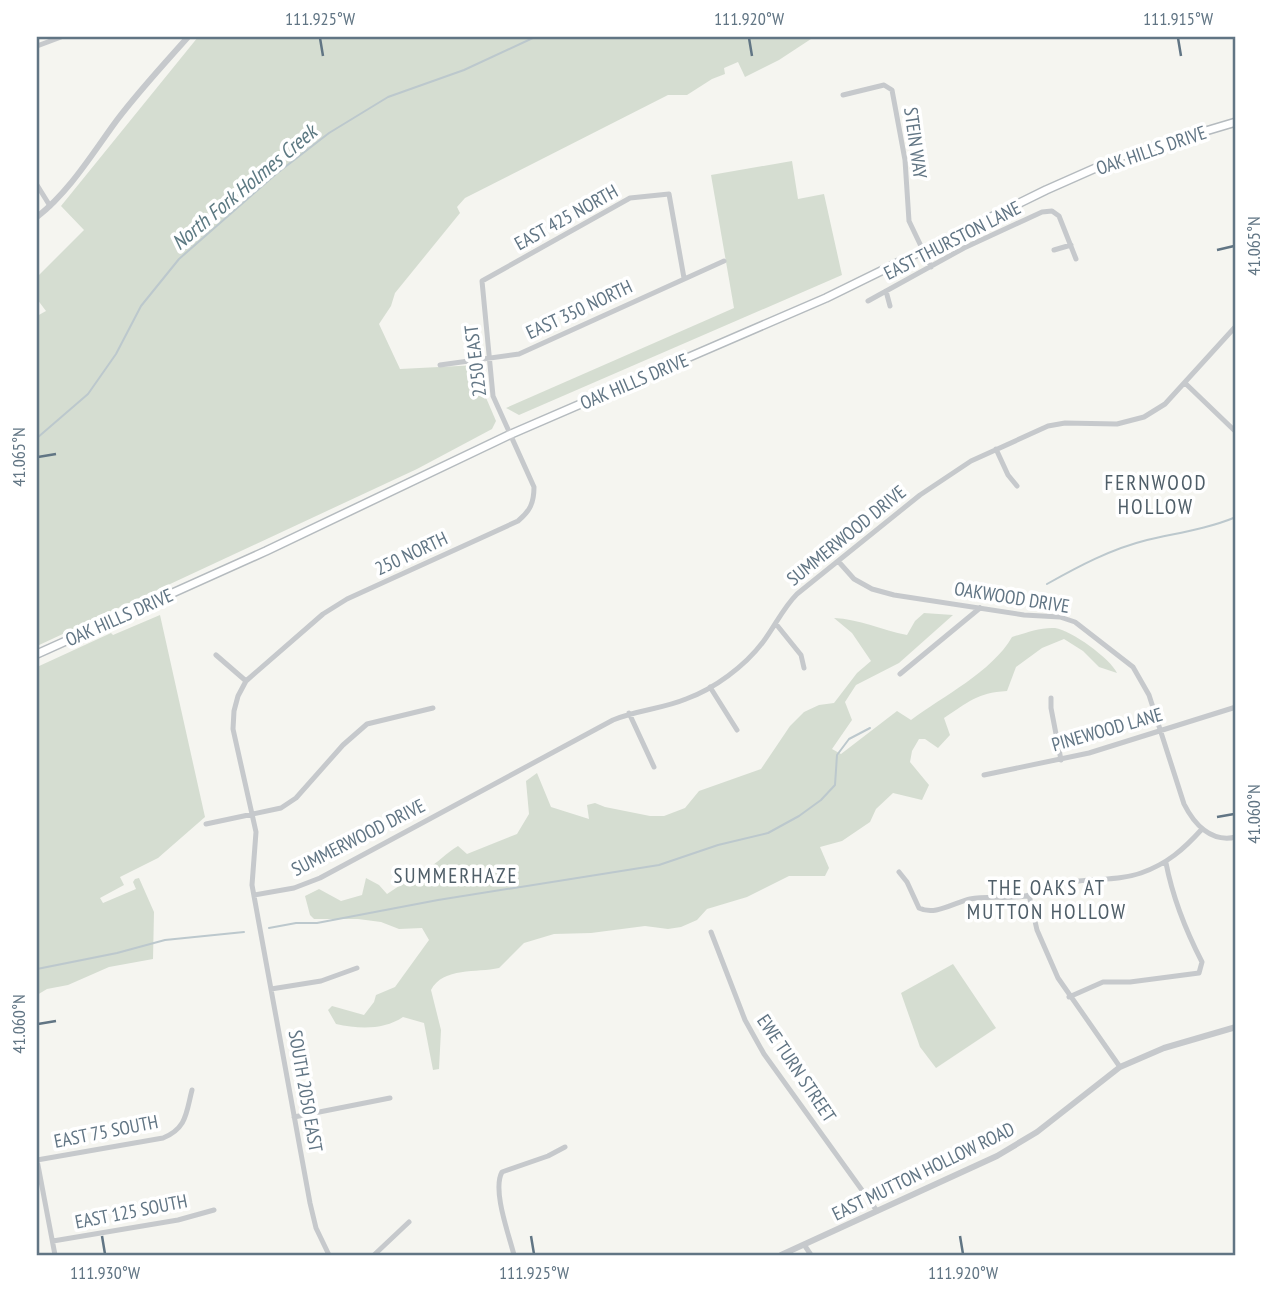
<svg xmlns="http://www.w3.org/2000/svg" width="1273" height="1292" font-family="'PT Sans Narrow',sans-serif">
<rect width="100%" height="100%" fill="#f5f5f0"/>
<path fill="#d5ddd1" d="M198,37h616l-35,23 -34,17 -7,-15 -14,6 1,6 -13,5 -25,16h-19l-203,103 -8,9 3,6 -65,80 -4,13 -12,18 21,45 78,-4 5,4 1,24 12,28 -4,8 -75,40 -380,177v-330l9,-5 -9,-12v-22l47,-47 -23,-24z
M792,161l6,38 26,-5 18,81 -323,140 -11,-6 -2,-1 228,-100 -23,-133z
M924,613l29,2 -54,48 -43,22 -11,17 7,18 -20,29 9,5 56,-43 14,9c32,-24 81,-48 101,-83 13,-4 29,-10 43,-9 16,2 56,31 62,45l-18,-6 -16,-16 -19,-12 -22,9 -26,19 -9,24c-31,2 -38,11 -63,27l6,17 -12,13 -13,-9h-6l-7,12 -2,11 19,23 -7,15 -29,-7 -17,16 -6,13 -28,19 -22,6 9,21 -4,8h-36l-42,21 -40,12 -10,11 -16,7 -13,2 -23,-3 -54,7 -37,1 -30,9 -25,25c-22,5 -56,-1 -68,22l10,40 -2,39 -6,1 -9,-47 -21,-6c-19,13 -44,12 -67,7l-8,-14 4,-4 32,9 10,-13 2,-7 19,-8 34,-47 -7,-12 -23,1 -18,-7 -23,-3h-44l-4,-4 -5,-19 14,-7 22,12 21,-6 4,-17 13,7 8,9 15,-10 -2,-11c10,-6 14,-6 25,-3 13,-7 21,-17 33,-24l9,8 50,-20 12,-20 -3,-33 11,-8 14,34 38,12 -2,-14 8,-2 10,4 45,9h14l21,-8 14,-17 62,-22 29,-43 14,-14 15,-7 15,-2 23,-30 14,-12 -19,-28 -18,-15c25,1 48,12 73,17l8,-14z
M160,615l45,202 -47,41 -38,19 4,8 -24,13 3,5 33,-14 -3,-7 2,-3 4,-1 15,34 -1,47 -44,8 -41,18 -21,4 -10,6v-328l74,-34 2,2z
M953,964l43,64 -60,40 -16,-21 -19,-54z"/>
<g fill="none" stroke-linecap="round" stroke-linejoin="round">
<path stroke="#bcc8cd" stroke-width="2" d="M37,438l51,-44 28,-40 25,-48 38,-47 97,-85 53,-41 59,-36 76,-27 71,-33
M1047,584c32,-18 64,-35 100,-44 30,-7 60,-11 89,-23
M1023,602l4,-3
M269,928l27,-5h21l121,-23 221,-35 59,-20 50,-12 31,-17 22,-16 14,-15 2,-30 12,-16 21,-11
M37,969l80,-16 48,-13 79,-8"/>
<defs>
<path id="secondary" d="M37,654l229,-103 243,-116 317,-137 220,-108 79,-35 111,-33"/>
</defs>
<use href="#secondary" stroke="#b5bbbf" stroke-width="10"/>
<path stroke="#c6c9cc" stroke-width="5" d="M37,46l24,-9
M843,95l41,-10 8,5 13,70 4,61 22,46
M37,185l13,21
M1054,250l17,-5
M886,291l4,15
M868,301l96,-53 78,-36 10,-1 7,5 17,43
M440,365l79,-11 205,-93
M1185,383l51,49
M996,449l12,26 9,11
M838,561l16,18 18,10 22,6 130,20 36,2 15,5 58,45 16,28 35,109c10,20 27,39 52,33
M776,624l25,31 3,13
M216,655l30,26
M900,674l80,-66
M710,687l27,43
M1051,698v10l10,52
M629,713l25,54
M984,775l105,-22 147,-46
M206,824l75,-16 15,-10 47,-53 24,-21 66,-16
M899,872l8,10 12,26c16,8 34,-5 51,-9 20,-4 41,1 60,-4 14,-4 26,-11 41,-13 24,-4 47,-1 70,-9 26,-9 43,-24 61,-44
M254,895l40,-7 26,-10 293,-158c24,-10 49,-11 73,-21 28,-10 59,-33 77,-57 12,-16 20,-34 34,-48l123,-99 51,-34 77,-35 17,-3 52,1 27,-7 21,-13 71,-78
M1029,895l8,35 21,48 62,89
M711,932l34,88 19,34 113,157
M271,989l50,-8 36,-13
M1069,997l34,-15h27l69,-9 3,-11c-17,-33 -29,-63 -36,-99
M294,1117l96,-19
M37,1160l126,-22c24,-10 23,-25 29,-48
M37,1160l18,95
M53,1241l125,-21 36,-10
M805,1246l6,9
M329,1255l-13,-27 -6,-25 -58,-318 4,-53 -23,-103 1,-18 4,-15 8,-15 77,-67 24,-15 171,-78c12,-10 16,-18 16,-34l-41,-91 -11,-115 148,-83 39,-4 15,84
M374,1255l35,-33
M514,1255c-5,-20 -22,-65 -12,-83l46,-16 17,-9"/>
<path stroke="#c6c9cc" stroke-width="6" d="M37,217c33,-26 55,-63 80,-97 22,-29 47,-56 71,-83
M781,1255l216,-99 40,-24 83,-65 44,-19 72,-21"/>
<use href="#secondary" stroke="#fff" stroke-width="7"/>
</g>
<path fill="none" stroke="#617584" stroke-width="2.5" d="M320,38l3,18M749,38l3,18M1178,38l3,18M1217,250l17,-4M38,457l18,-3M1217,817l17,-3M38,1024l18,-3M102,1236l3,18M531,1236l3,18M960,1236l3,18"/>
<g text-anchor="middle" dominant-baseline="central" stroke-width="7" stroke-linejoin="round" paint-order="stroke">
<g font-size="19" fill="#617584" stroke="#fff">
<text transform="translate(916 143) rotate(82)">STEIN WAY</text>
<text transform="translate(1151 150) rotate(-19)">OAK HILLS DRIVE</text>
<text transform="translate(566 217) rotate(-29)">EAST 425 NORTH</text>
<text transform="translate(952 240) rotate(-27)">EAST THURSTON LANE</text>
<text transform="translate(579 309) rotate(-25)">EAST 350 NORTH</text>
<text transform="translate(475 361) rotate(-97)">2250 EAST</text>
<text transform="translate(634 381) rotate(-23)">OAK HILLS DRIVE</text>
<text transform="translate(846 535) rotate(-39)">SUMMERWOOD DRIVE</text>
<text transform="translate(411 553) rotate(-25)">250 NORTH</text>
<text transform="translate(1012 597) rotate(9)">OAKWOOD DRIVE</text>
<text transform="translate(119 617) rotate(-24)">OAK HILLS DRIVE</text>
<text transform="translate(1107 729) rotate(-16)">PINEWOOD LANE</text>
<text transform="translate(358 837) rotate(-27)">SUMMERWOOD DRIVE</text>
<text transform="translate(797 1068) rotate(56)">EWE TURN STREET</text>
<text transform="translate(306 1091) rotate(80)">SOUTH 2050 EAST</text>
<text transform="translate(106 1131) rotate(-11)">EAST 75 SOUTH</text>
<text transform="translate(923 1171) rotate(-26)">EAST MUTTON HOLLOW ROAD</text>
<text transform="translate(131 1211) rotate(-11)">EAST 125 SOUTH</text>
</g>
<g font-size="21" font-style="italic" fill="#5c7982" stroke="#fff">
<text transform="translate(244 187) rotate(-40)">North Fork Holmes Creek</text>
</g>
<g font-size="21" letter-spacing="2" fill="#4f5e68" stroke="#fff">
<text x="1156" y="482">FERNWOOD<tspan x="1156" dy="24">HOLLOW</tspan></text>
<text x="456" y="875">SUMMERHAZE</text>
<text x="1047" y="887">THE OAKS AT<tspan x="1047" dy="24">MUTTON HOLLOW</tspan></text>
</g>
</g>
<rect width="1273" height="1292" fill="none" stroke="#ffffff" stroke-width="77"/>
<rect x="38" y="38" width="1196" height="1216" fill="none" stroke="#617584" stroke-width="2.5"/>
<g font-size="18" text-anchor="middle" fill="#617584">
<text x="320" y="25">111.925°W</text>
<text x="749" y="25">111.920°W</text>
<text x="1178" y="25">111.915°W</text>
<text transform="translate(1254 246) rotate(-90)" y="6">41.065°N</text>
<text transform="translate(19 457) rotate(-90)" y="6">41.065°N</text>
<text transform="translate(1254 814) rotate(-90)" y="6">41.060°N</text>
<text transform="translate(19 1024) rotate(-90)" y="6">41.060°N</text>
<text x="105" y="1279">111.930°W</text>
<text x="534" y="1279">111.925°W</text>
<text x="963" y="1279">111.920°W</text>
</g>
</svg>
